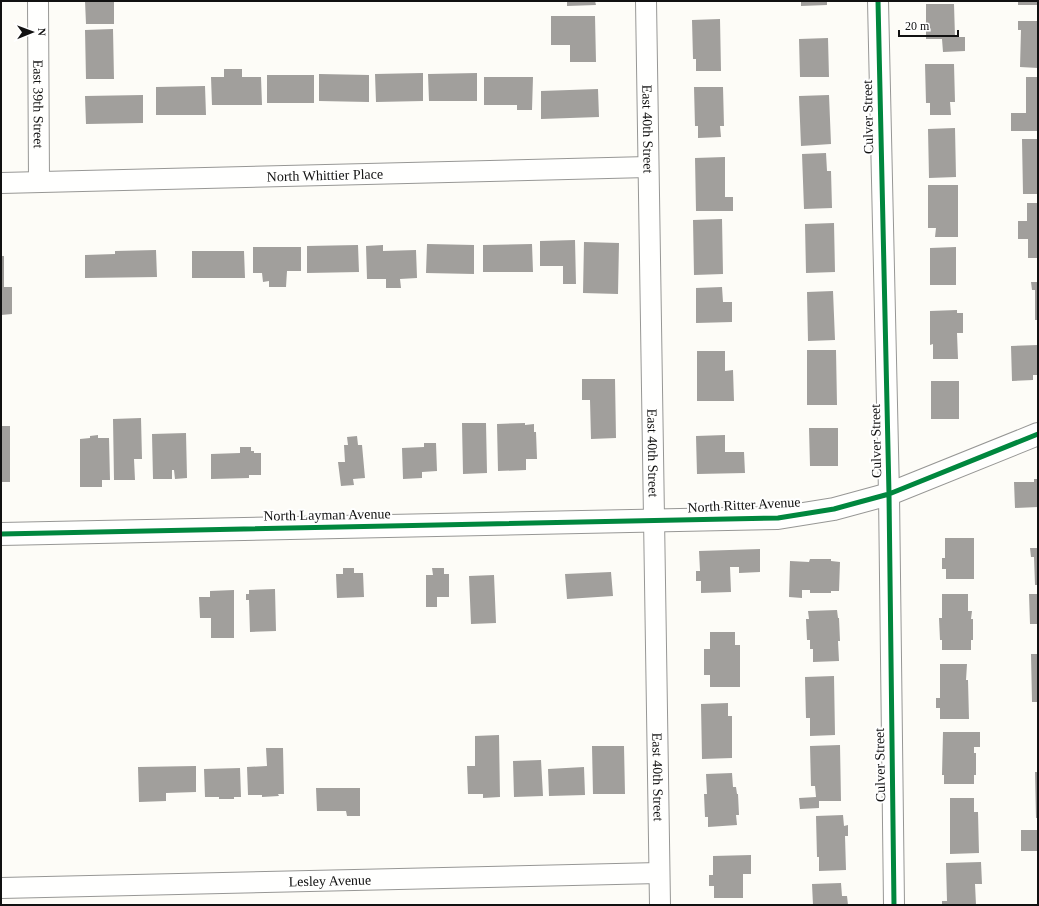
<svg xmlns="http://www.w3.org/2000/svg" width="1039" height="906" font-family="'Times New Roman',serif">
<rect width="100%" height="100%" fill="#fdfcf7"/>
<path fill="#a19f9c" d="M85,1h29v23h-28z
M567,1h28l1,4 -29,1z
M801,1h26v4l-26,1z
M1018,1h20v4h-20z
M926,4h28l1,33h10v14l-22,1 -1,-13h-16z
M551,16h44l1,46h-26v-17h-19z
M720,19l1,52h-25v-12h-3l-1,-39z
M1018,21h20v47l-18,-1 1,-37h-3z
M113,29l1,50h-28l-1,-49z
M828,38l1,39h-29l-1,-38z
M925,64h29l1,38h-5l1,13h-21v-12h-4z
M224,69h18v8h19l1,28h-50l-1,-28h13z
M423,73v28l-47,1 -1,-28z
M477,73v28h-48l-1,-27z
M319,74l50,1v27l-50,-1z
M267,75h47v28h-47z
M484,77h49l-1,33h-15v-5h-33z
M1026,77h12v54h-27v-18h15z
M205,86l1,29h-50v-28z
M694,87h29l1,39h-4l1,11 -23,1v-12h-3z
M598,89l1,28 -58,2v-28z
M143,95v28l-57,1 -1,-28z
M829,95l2,49 -30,2 -2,-50z
M955,128l1,49 -27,1 -1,-49z
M1022,139h16v55h-15z
M826,153l1,18h4l1,37 -28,1 -2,-55z
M725,157v40h8v14h-37l-1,-53z
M928,185h30v52h-23l1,-9h-8z
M1027,203h11v55h-10v-19h-10v-18h9z
M722,219l1,55 -29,1 -1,-55z
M834,223l1,49 -29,1 -1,-49z
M575,240l1,44h-13v-18h-23v-25z
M584,242l35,1 -1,51 -35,-1z
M427,244l47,1v29l-48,-1z
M532,244l1,28h-50v-27z
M358,245l1,27 -52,1v-27z
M383,245v6l33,-1 1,28 -17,1 1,9h-15v-9h-19l-1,-33z
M253,247h48v24h-14l-1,16h-17v-6l-6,1 -1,-9h-9z
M956,247v38h-26v-37z
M156,250l1,27 -72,1v-23l30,-1v-3z
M192,251h52l1,27h-53z
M1,256h3v31h8v27l-11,1z
M1031,282h7v38h-3v-30h-3z
M722,287l1,15h9v20l-36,1v-35z
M833,291l2,49 -27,1 -1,-49z
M957,310v3h6v20h-6l1,26h-25v-15l-3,1v-34z
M1038,345v30h-5v5l-21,1 -1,-35z
M807,350h29l1,55h-30z
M697,351h28v20l8,-1 1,31h-37z
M582,379h33l1,59 -25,1 -1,-39h-8z
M931,381h28v38h-28z
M141,418l1,41h-8l1,21h-21l-1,-61z
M462,423h24l1,50 -24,1z
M525,423v2l9,-1v8h2l1,27h-11v11l-28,1 -1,-47z
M1,426h9v56h-9z
M809,428h29v38h-28z
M186,433l1,45 -12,1 -1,-9h-2v9h-19l-1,-45z
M98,435v3h11l1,42h-8v7h-22v-48l10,-1v-2z
M725,435v17h19l1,21 -48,1 -1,-38z
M357,436l1,9h4l3,33 -12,1 1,6 -13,1 -3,-24h7l-1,-17h4l-1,-8z
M424,443h12l1,28 -15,1v6l-19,1 -1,-31 22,-1z
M240,447h11v4h3v2h7v22h-12v3l-38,1v-25l29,-1z
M1034,479h4v28l-23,1 -1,-26h20z
M945,538h29v41h-28v-10h-4v-11h3z
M1030,548h8v37h-3l-1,-28h-3z
M760,549v23l-21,1v-6h-9l1,25 -30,1v-12h-5v-10h4l-1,-20z
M810,559h21v2l9,1 -1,29h-8v2h-21v-3h-8v8l-13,-1 1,-36 19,1z
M343,568h11v5h9l1,24 -27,1 -1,-24h7z
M432,568h12v6h5v23h-12v10h-11v-32h7z
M611,572l2,24 -46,3 -2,-25z
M494,575l2,48 -25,1 -2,-48z
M275,589l1,42 -26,1 -1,-32h-3v-6h3v-4z
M234,590v48h-23v-20h-11l-1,-21h11v-6z
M942,594h26v17h4l-1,8h2v21h-2v10h-29v-10h-2l-1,-22h3z
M1029,594h9v30h-8z
M837,610l1,8h1l1,23h-2l1,20 -26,1v-13h-3v-9h-3l-1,-21h3l-1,-8z
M710,632h25v13h5v42h-30v-12h-6v-26h6z
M1031,654h7v48h-6z
M940,664h27l-1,16h2l1,39h-29v-11h-4v-10h4z
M834,676l1,59 -25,1v-18h-4l-1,-41z
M728,703v13h4v42l-30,1 -1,-55z
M943,732h37v15h-6v6h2v22h-2v9h-30v-9h-2z
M499,735l1,62 -17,1v-4h-15l-1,-28h8v-30z
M840,745l1,56h-22v7l-19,1 -1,-11 17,-1 -1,-11h-4l-1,-40z
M592,746h32l1,48h-32z
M266,748h17l1,46h-6l1,2 -17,1v-2h-14l-1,-28 20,-1z
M541,760l2,36 -29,1 -1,-36z
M196,766v26l-30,1v8l-27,1 -1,-35z
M584,767l1,28 -36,1 -1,-27z
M240,768l1,29h-7v2h-15v-2h-14l-1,-28z
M1035,772h3v46h-2z
M732,773l1,14h3l1,7h1l1,21h-3l1,10 -29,2v-10h-3l-1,-23h3l-1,-20z
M316,788h44v28h-13l-1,-5h-29z
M950,798h24v14h4l1,41 -29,1z
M843,815l1,11 4,-1v11h-3l1,34 -27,1v-14h-2l-1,-41z
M1021,830h17v21h-17z
M751,855v19h-8v24h-29v-12h-5v-11h4v-19z
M981,862l1,22h-7l1,21h-34v-4h5l-1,-38z
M841,883l1,13h5l1,9h-35l-1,-21z"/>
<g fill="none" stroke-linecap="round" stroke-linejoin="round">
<defs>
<g id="minor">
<path id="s1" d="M38,1l1,181"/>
<path id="s2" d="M646,1l14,904"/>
<path d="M878,1l11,493 5,411"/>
<path id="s3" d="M1,183l647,-16"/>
<path id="s4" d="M1,888l658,-15"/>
</g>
<path id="tertiary" d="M1,534l777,-16 56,-9 55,-15 149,-60"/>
</defs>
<use href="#minor" stroke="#979795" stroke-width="22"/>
<use href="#tertiary" stroke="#979795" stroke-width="24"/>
<use href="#minor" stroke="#fffffe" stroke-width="20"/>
<use href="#tertiary" stroke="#fffffe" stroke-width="22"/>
<defs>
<path id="cycleway" d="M878,1l11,493 5,411
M1,534l777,-16 56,-9 55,-15 149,-60"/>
</defs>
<use href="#cycleway" stroke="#fff" stroke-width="8"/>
<use href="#cycleway" stroke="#00873e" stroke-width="5"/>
</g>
<g text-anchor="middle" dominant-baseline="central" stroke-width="4" stroke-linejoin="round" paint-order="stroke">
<g font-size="14" fill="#111" stroke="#fff">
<text stroke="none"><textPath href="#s1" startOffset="103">East 39th Street</textPath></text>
<text transform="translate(868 117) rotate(-91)">Culver Street</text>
<text stroke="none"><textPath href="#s2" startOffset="128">East 40th Street</textPath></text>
<text stroke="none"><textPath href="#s3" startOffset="324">North Whittier Place</textPath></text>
<text transform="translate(876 441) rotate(-91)">Culver Street</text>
<text stroke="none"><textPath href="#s2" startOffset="452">East 40th Street</textPath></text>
<text transform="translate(744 505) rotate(-3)">North Ritter Avenue</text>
<text transform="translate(327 515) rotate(-1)">North Layman Avenue</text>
<text transform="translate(880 765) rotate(-91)">Culver Street</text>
<text stroke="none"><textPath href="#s2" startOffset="776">East 40th Street</textPath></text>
<text stroke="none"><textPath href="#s4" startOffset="329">Lesley Avenue</textPath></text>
</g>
</g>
<rect width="1039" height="906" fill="none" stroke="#111111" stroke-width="4"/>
<g transform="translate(32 32) rotate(89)" stroke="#ffffff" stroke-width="3" paint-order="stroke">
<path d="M0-3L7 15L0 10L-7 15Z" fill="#111111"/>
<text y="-6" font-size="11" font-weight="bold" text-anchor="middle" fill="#111111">N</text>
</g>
<path d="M899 30v6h59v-6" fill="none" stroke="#111111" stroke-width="2"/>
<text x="905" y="30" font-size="12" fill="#111111" stroke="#ffffff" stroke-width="3" paint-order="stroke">20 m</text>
</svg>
